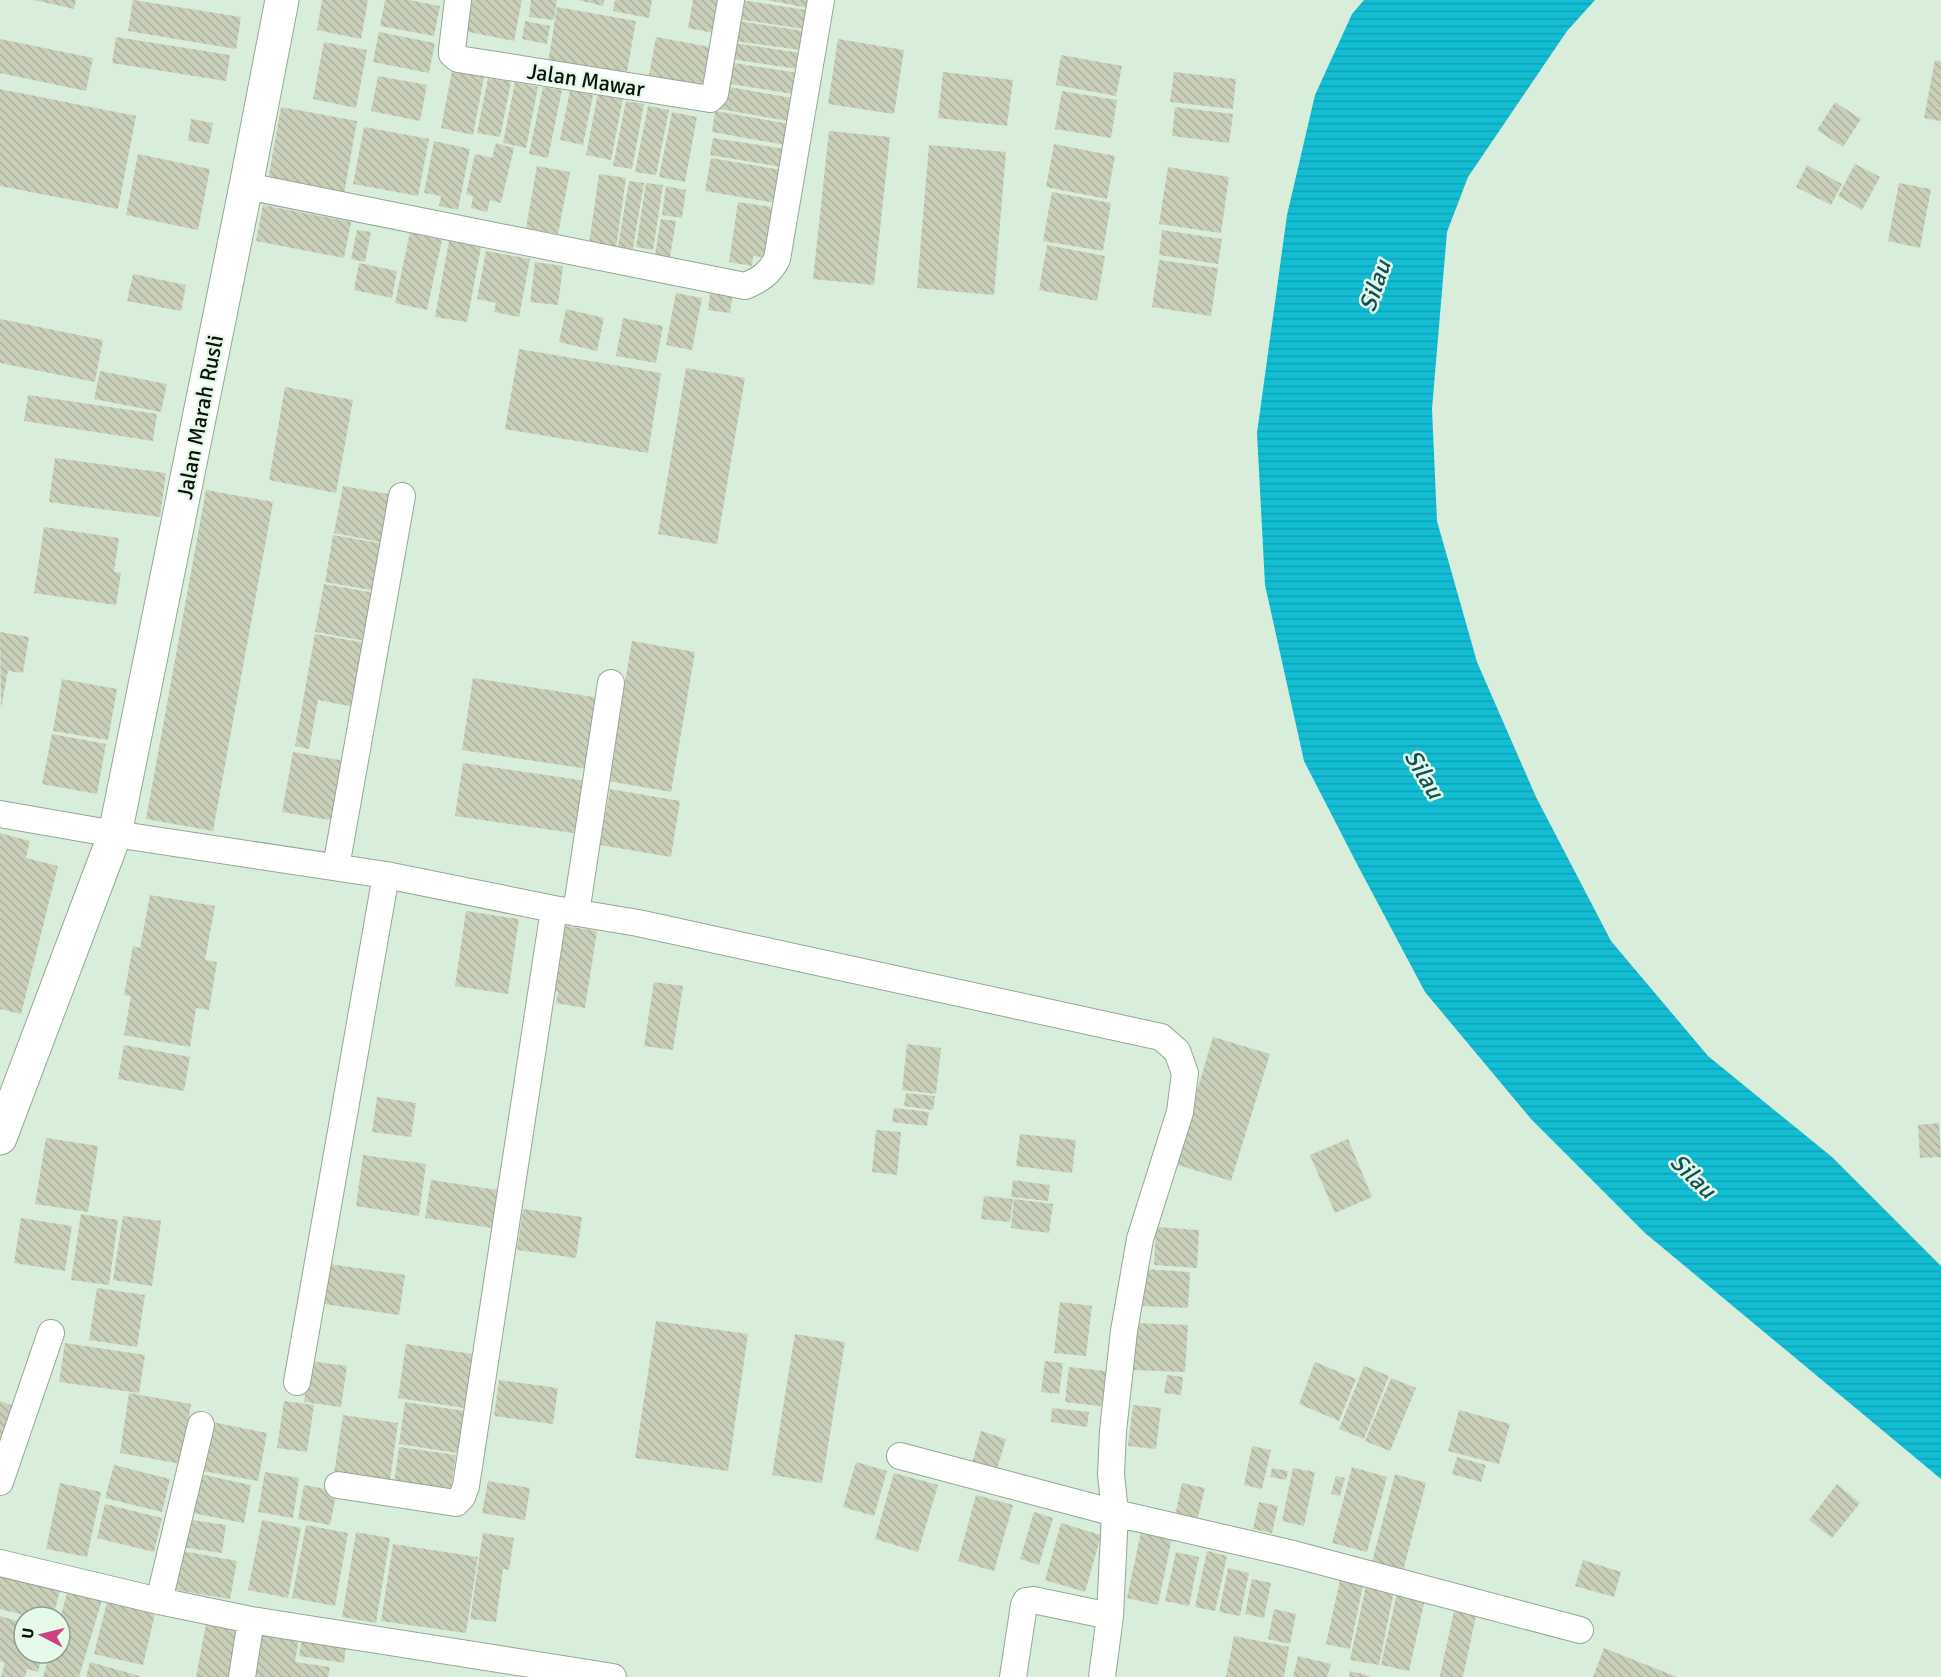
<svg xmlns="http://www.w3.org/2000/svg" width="1941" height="1677" font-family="Signika,sans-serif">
<defs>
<pattern id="water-rules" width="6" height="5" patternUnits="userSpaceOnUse" patternTransform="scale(1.5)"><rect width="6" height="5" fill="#13bdd3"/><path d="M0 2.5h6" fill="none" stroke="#11a1b4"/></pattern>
<pattern id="building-back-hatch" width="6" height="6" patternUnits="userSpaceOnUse" patternTransform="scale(1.5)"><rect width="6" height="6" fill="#cacfb9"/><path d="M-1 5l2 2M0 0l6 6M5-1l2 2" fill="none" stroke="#acb19e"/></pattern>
</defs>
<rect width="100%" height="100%" fill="#d9eddb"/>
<path fill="url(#water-rules)" d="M1364,0h231l-28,31 -99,146 -21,55 -15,177 5,112 40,141 59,135 75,144 97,115 124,101 109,109v213l-296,-246 -114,-114 -106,-127 -67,-126 -54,-105 -39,-176 -8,-152 30,-218 28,-120 37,-81z"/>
<path fill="url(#building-back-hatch)" d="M34,0h42l-2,9z
M133,0l108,17 -5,32 -108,-18z
M322,0h46l-7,39 -44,-9z
M385,0h24l31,6 -6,30 -54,-10z
M470,0h52l-8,41 -50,-10z
M531,0h26l-3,20 -25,-3z
M578,0h26l-1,6z
M615,0h37l-3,18 -36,-7z
M693,0h32l-6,34 -31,-6z
M741,0l72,11 -3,19 -72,-11z
M767,0h47l-1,9z
M557,7l79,14 -10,56 -78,-14z
M525,21l25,5 -3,18 -25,-5z
M738,21l72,11 -3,19 -72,-10z
M379,32l56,11 -6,30 -56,-11z
M116,37l114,18 -4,26 -114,-18z
M656,37l54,10 -8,39 -53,-11z
M0,39l93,19 -7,33 -86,-18z
M838,39l66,11 -10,64 -66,-10z
M324,42l43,8 -11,58 -43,-9z
M733,43l74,11 -2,16 -75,-11z
M1061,55l61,11 -6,30 -60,-11z
M1935,60l6,2v59l-17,-3z
M728,62l76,12 -4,21 -76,-12z
M453,66l32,6 -12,63 -32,-7z
M943,72l70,8 -6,46 -69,-8z
M1174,72l62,7 -3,30 -63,-7z
M378,76l49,9 -7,36 -49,-10z
M488,78l23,4 -11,55 -23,-4z
M515,82l23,5 -12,61 -23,-5z
M724,86l74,13 -4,23 -74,-13z
M543,87l19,3 -14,68 -19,-4z
M0,89l136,27 -18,93 -118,-23z
M570,90l23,5 -10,50 -23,-5z
M1062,91l55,9 -6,38 -56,-9z
M598,93l25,5 -12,62 -25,-5z
M626,101l18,3 -12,65 -19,-3z
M1835,102l26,17 -18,28 -26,-17z
M648,106l21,4 -13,65 -21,-3z
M281,107l76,14 -13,73 -76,-14z
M1175,107l58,7 -4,29 -57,-7z
M715,111l80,14 -4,21 -79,-14z
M672,112l25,5 -12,65 -26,-5z
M191,119l22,4 -4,21 -21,-3z
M364,127l65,12 -11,57 -65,-12z
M829,131l61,6 -16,148 -61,-6z
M713,138l78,12 -3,18 -78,-13z
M434,141l36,8 -12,61 -19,-4 2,-10 -17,-3z
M496,143l18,5 -13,55 -11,-3 -3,12 -16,-4 2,-12 -7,-2 9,-40 17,4z
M1054,144l61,12 -8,43 -61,-12z
M929,145l77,7 -12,143 -77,-7z
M138,154l72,15 -12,61 -72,-15z
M711,158l76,13 -5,33 -77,-13z
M1855,164l25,13 -18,33 -24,-14z
M1807,165l35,19 -11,21 -35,-18z
M537,166l33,6 -12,62 -32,-6z
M1168,167l61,10 -8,56 -62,-9z
M599,174l27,4 -10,70 -27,-4z
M629,181l15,2 -12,71 -15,-2z
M646,183l17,2 -10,65 -17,-3z
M1899,183l32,6 -11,59 -32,-7z
M666,186l20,4 -4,28 -20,-3z
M1052,192l59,11 -8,48 -60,-10z
M738,202l40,6 -7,50 -18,-2 -1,10 -23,-4z
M263,205l88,17 -7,36 -88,-17z
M661,219l15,2 -7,42 -15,-3z
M357,230l14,2 -6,30 -14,-3z
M1162,230l60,9 -4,25 -59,-9z
M410,232l32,8 -15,70 -32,-7z
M449,241l32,6 -14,75 -32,-5z
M1047,245l58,11 -8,45 -58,-11z
M486,251l44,8 -11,58 -25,-5 2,-9 -19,-4z
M1159,260l59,8 -7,48 -59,-9z
M535,262l28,4 -5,39 -28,-3z
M359,263l38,8 -5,27 -38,-8z
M133,274l53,11 -5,26 -54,-10z
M711,287l22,4 -3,22 -22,-3z
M676,293l26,5 -10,52 -26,-5z
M566,309l38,9 -7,33 -38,-9z
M623,318l40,8 -7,37 -40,-7z
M0,319l103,21 -8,42 -95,-19z
M519,349l142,24 -13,80 -143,-24z
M686,368l59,10 -28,166 -59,-10z
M100,371l67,13 -6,28 -67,-13z
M285,387l68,13 -17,93 -67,-13z
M28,395l129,19 -4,27 -129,-20z
M55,458l111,15 -6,44 -111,-15z
M343,486l51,9 -9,48 -51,-10z
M206,490l67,12 -60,329 -67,-12z
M44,527l75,11 -5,34 7,1 -5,32 -82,-12z
M333,535l51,9 -8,47 -51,-9z
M324,584l51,9 -9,48 -51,-9z
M0,632l29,5 -6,36 -15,-2 -7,37z
M315,634l51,9 -12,64 -36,-7 -9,49 -14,-3z
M632,641l63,11 -24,140 -63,-11z
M473,678l127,20 -12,71 -126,-19z
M62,679l55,10 -9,51 -55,-9z
M52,734l54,10 -9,50 -55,-10z
M293,752l52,9 -10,60 -53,-9z
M463,763l124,18 -7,53 -125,-18z
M610,789l70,12 -9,56 -71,-12z
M0,833l30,8 -4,17 32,8 -37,148 -21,-5z
M150,895l65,11 -10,54 12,2 -8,48 -13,-2 -6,39 -66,-12 7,-39 -7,-1 9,-49 7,2z
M466,911l53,8 -11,75 -53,-8z
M559,925l38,6 -12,77 -29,-5 2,-11 -10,-2z
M654,982l29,4 -10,64 -29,-4z
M1213,1037l57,17 -39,127 -56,-17z
M907,1044l34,4 -5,46 -34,-4z
M124,1045l66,12 -6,34 -66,-12z
M906,1093l29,3 -2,14 -29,-4z
M377,1097l39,6 -5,34 -39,-5z
M894,1108l35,4 -2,14 -35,-4z
M1939,1123l2,34 -21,1 -2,-33z
M876,1130l25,2 -4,43 -25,-3z
M1020,1134l56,6 -4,33 -56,-7z
M46,1138l52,8 -10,66 -53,-8z
M1348,1139l24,58 -37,16 -25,-58z
M363,1155l63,9 -7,52 -63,-10z
M431,1180l67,10 -6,38 -67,-10z
M1013,1180l37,5 -2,16 -37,-4z
M984,1196l29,3 -3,23 -29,-3z
M1014,1199l39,5 -4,29 -38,-5z
M523,1209l59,8 -6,41 -59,-8z
M81,1214l37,6 -9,65 -38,-5z
M123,1216l38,5 -9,65 -39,-6z
M21,1218l51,8 -7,45 -51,-8z
M1156,1227l43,3 -2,38 -43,-3z
M329,1264l76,11 -6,40 -75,-11z
M1145,1269l45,3 -2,36 -45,-2z
M97,1288l48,7 -8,52 -48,-7z
M1060,1302l32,4 -6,50 -32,-3z
M656,1321l92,13 -20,137 -93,-13z
M1136,1323l52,2 -3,47 -52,-2z
M795,1334l50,8 -23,141 -50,-8z
M65,1343l80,12 -6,38 -80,-11z
M406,1344l67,10 -8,54 -67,-10z
M310,1361l37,5 -6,41 -37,-5z
M1045,1361l18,2 -4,31 -18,-2z
M1315,1362l41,17 -17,42 -40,-17z
M1364,1366l25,10 -25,63 -25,-10z
M1069,1367l44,5 -4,35 -44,-5z
M1167,1375l16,2 -2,18 -17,-2z
M1391,1378l25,10 -26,63 -25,-10z
M499,1380l59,8 -5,36 -59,-8z
M129,1393l62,11 -10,60 -61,-11z
M0,1401l16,6 -16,39z
M284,1401l30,4 -7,47 -30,-4z
M405,1402l59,9 -7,42 -58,-9z
M1133,1405l28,3 -5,41 -28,-3z
M1052,1408l37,4 -2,15 -36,-5z
M1459,1410l51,14 -11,40 -51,-13z
M343,1415l55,8 -9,65 -56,-8z
M207,1421l60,12 -9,48 -60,-11z
M981,1431l25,8 -9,30 -25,-6z
M1252,1446l19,4 -9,39 -18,-4z
M399,1447l57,8 -7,45 -56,-8z
M1457,1457l29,8 -5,17 -29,-8z
M856,1462l31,9 -13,45 -31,-9z
M114,1465l56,14 -8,33 -57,-14z
M1352,1467l35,10 -20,75 -35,-9z
M1272,1468l16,3 -2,9 -16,-3z
M1293,1468l22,4 -11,54 -22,-5z
M265,1472l34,6 -6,40 -35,-6z
M195,1473l56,12 -7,38 -57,-11z
M894,1473l44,12 -20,67 -43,-13z
M1395,1474l31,9 -23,88 -31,-9z
M1336,1476l9,2 -5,18 -9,-2z
M488,1481l42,7 -5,32 -43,-7z
M60,1483l41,9 -14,65 -41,-8z
M1182,1483l23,5 -9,37 -22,-4z
M1837,1484l23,19 -28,35 -23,-18z
M304,1485l33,6 -7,34 -32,-6z
M976,1495l37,10 -19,66 -36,-10z
M1259,1502l19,4 -6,27 -19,-4z
M105,1504l57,14 -8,34 -57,-14z
M1034,1512l19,6 -14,47 -19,-6z
M185,1519l41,6 -4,28 -41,-6z
M262,1520l39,8 -13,70 -40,-8z
M1061,1523l40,12 -16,57 -40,-12z
M306,1525l42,8 -13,73 -43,-8z
M356,1532l34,6 -14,85 -34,-6z
M1141,1532l31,6 -14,67 -31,-7z
M483,1533l31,5 -5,32 -6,-1 -7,53 -26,-3z
M393,1544l85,13 -12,76 -85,-12z
M183,1551l54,10 -7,38 -54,-9z
M1207,1551l20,5 -12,55 -20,-4z
M1176,1552l23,5 -10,49 -24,-5z
M1583,1560l38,12 -7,25 -39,-11z
M0,1566l62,17 -9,34h-22l-31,-8z
M1228,1568l21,5 -9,43 -21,-4z
M1252,1579l19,4 -7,35 -19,-4z
M1340,1580l23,5 -13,64 -24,-5z
M1366,1586l28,5 -15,74 -29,-5z
M68,1590l34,10 -23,77h-36l7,-24h10v-34z
M1397,1593l28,6 -16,72 -28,-6z
M108,1598l48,12 -13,55 -49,-11z
M1274,1609l22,5 -6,30 -22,-5z
M1454,1611l22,5 -13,61h-20l-3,-1z
M0,1616l24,7v30h19l-5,19 -11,-3 -2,8h-24l4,-14 -5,-2z
M207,1619l33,7 -9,51h-35z
M264,1627l36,6 -5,29 35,5 -2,10h-72z
M303,1631l44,6 -3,26 -45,-7z
M1234,1636l55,11 -5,30h-58z
M1604,1648l73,29h-84z
M1298,1656l33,8 -4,13h-34z
M90,1662l50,14v1h-54z
M1350,1671l20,5 -1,1h-20z"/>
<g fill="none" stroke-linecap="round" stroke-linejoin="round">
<defs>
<path id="minor" d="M458,0l-6,50v4l6,5 252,40 5,-5 16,-94
M246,186l499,100c15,-6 25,-13 32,-27l44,-259
M0,814l115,20 271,41 168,34 84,14 523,114 16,14 8,22 -5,39 -40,127 -16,92 -11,100 -2,43 4,39 -5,103 -8,61
M336,867l66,-371
M576,913l35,-230
M297,1382l89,-507
M900,1456l215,57 178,41 287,76
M0,1482l51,-149
M338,1485l118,18 6,-6 4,-11 88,-577
M0,1563l159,38 92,19 362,57
M159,1601l42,-176
M242,1677l9,-57
M1013,1677l11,-72 2,-4 7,-1 77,16"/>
<path id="major" d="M0,1138l115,-304 131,-648 36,-186"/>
</defs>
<use href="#minor" stroke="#94a796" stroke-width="28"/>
<use href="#major" stroke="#94a796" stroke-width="35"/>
<use href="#minor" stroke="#fff" stroke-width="26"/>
<use href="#major" stroke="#fff" stroke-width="33"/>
</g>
<g text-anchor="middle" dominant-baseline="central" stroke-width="5" stroke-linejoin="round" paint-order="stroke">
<g font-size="22" fill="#0b110c" stroke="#e6fae9">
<text transform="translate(586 80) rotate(9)">Jalan Mawar</text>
<text transform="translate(200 417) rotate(-79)">Jalan Marah Rusli</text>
</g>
<g font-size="24" font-style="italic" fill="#125059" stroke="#e6fae9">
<text transform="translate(1375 286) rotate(-71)">Silau</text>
<text transform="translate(1424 774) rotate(59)">Silau</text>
<text transform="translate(1693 1176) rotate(44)">Silau</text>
</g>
</g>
<g transform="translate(42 1635) rotate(277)"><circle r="28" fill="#e6fae9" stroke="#8e9d91" stroke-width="1.5"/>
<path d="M0-4.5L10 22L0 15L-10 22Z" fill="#cb4481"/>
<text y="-9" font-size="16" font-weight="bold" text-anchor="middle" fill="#0b110c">U</text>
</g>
</svg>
